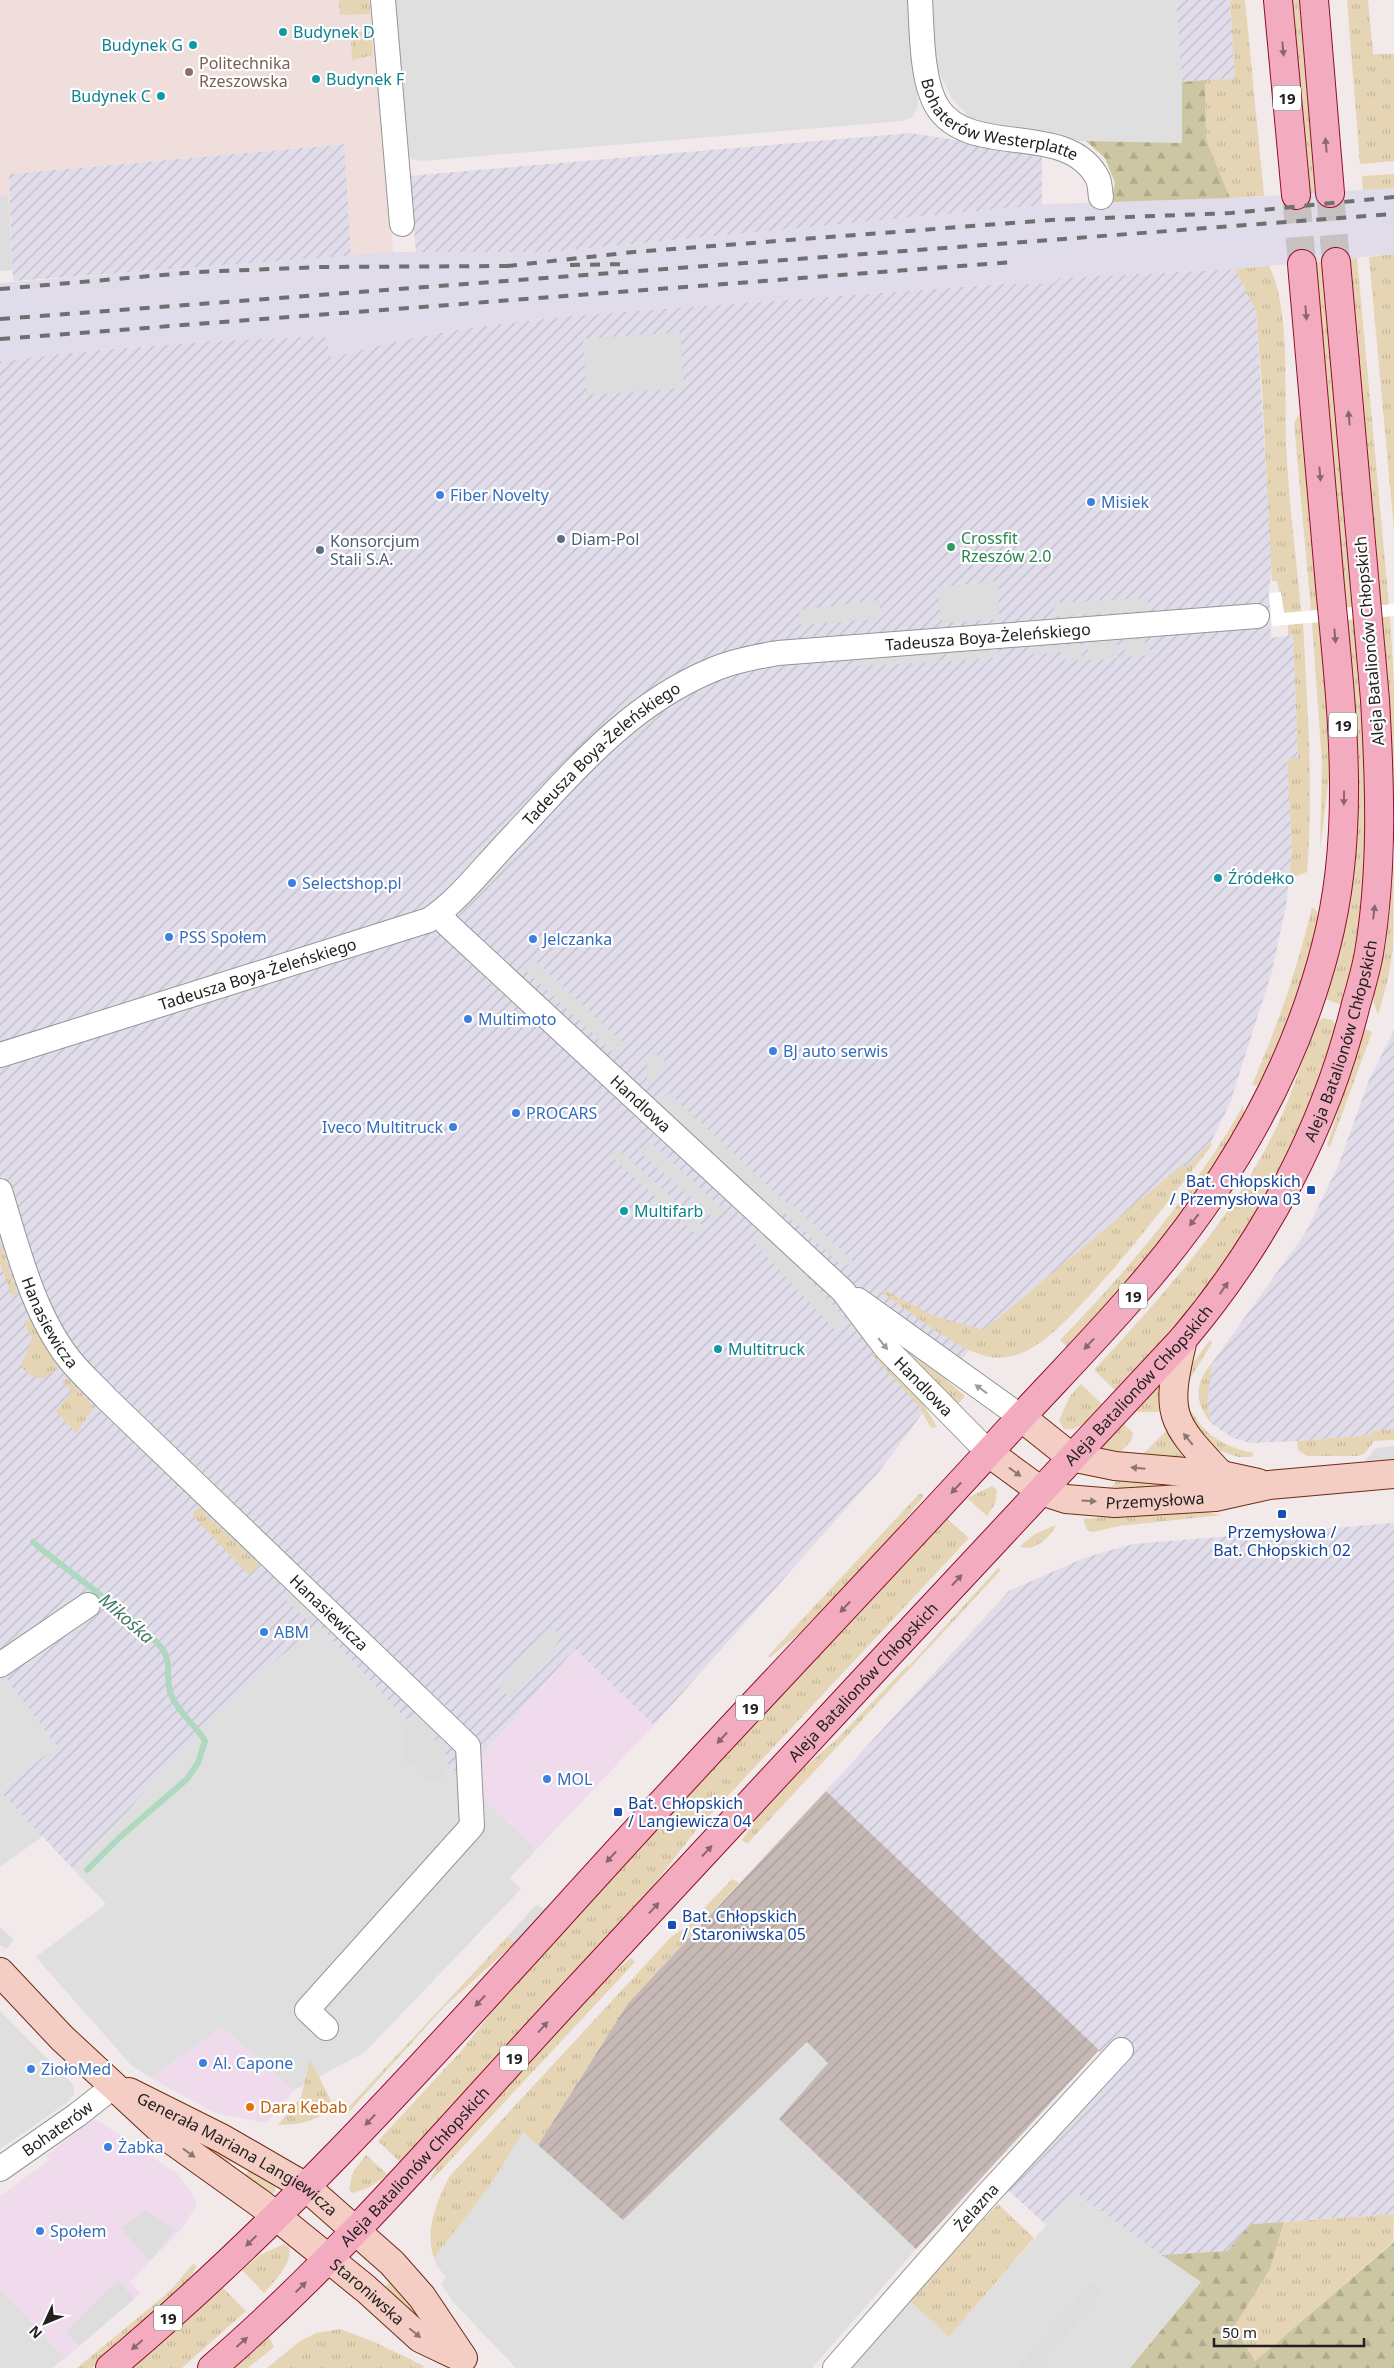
<svg xmlns="http://www.w3.org/2000/svg" width="1394" height="2368" font-family="'Noto Sans',sans-serif">
<defs>
<pattern id="industrial-furrows" width="10" height="10" patternUnits="userSpaceOnUse" patternTransform="scale(1.25)"><rect width="10" height="10" fill="#e0dce9"/><path d="M-1 1l2-2M0 10L10 0M9 11l2-2" fill="none" stroke="#c0bcc8"/></pattern>
<pattern id="construction-furrows" width="10" height="10" patternUnits="userSpaceOnUse" patternTransform="scale(1.25)"><rect width="10" height="10" fill="#c5b8b5"/><path d="M-1 1l2-2M0 10L10 0M9 11l2-2" fill="none" stroke="#a99e9b"/></pattern>
<pattern id="grass-tufts" width="24" height="20" patternUnits="userSpaceOnUse" patternTransform="scale(1.25)"><rect width="24" height="20" fill="#e5d5b5"/><path d="M3 7l-1-3M5 7V3M7 7l1-3M15 17l-1-3M17 17v-4M19 17l1-3" fill="none" stroke="#c4b79b"/></pattern>
<pattern id="forest-firs" width="22" height="20" patternUnits="userSpaceOnUse" patternTransform="scale(1.25)"><rect width="22" height="20" fill="#ccc6a2"/><path d="M5 1l3.5 6h-7zM16 11l3.5 6h-7z" fill="#afaa8b"/></pattern>
</defs>
<rect width="100%" height="100%" fill="#f1e9ea"/>
<path fill="#dfdfdf" d="M392,0h517l9,104 -2,7 -4,6 -10,4 -481,40 -9,-2 -6,-7z
M931,0h245l6,82v61l-104,-2 -91,-17 -18,-7 -17,-18 -15,-32z
M318,1624l143,154 75,72 -26,28 11,11 -156,163 -71,38 -72,-63 -71,51 -20,-13 -95,-108 70,-53 -32,-34 140,-155z
M0,1671l57,75 -57,45 43,45 -43,31z
M0,2011l74,75v9l-9,9 -65,45z
M807,2042l22,21 -50,56 137,130 -104,119h-296l-64,-67 -11,-18 5,-6 -9,-11 -3,-8 55,-71 34,-55 100,87z
M1075,2192l126,90 -71,86h-280l59,-68 40,37z
M0,2289l65,69 -13,10h-52z"/>
<path fill="#efdbeb" d="M575,1649l79,76 -118,125 -75,-72z
M222,2027l72,63 -28,33 -51,-10 -64,-35z
M94,2118l82,55 16,20 5,12 -15,23 -52,54 11,11 -76,65 -65,-69v-93l49,-36 -3,-4z"/>
<path fill="url(#industrial-furrows)" d="M1176,0h54l5,79 -53,3z
M911,133l131,21v51l-492,47h-134l-7,-76z
M345,144l6,112 -337,25 -2,-11 -3,-96z
M1235,269l21,42 16,253 -3,29 2,45 22,-3 5,123 -11,1 5,90 -6,57 -14,65 -42,132 -19,39 -26,26 -3,-2 -198,164 -103,139 -227,256 -79,-76 -114,129 -143,-154 -104,91 -140,155 -74,-79 57,-45 -57,-75v-1310l67,-8 143,-12 115,-5 6,21 71,-17 65,-12 110,-13 424,-31h52l6,-6z
M1394,1030v399l-22,2v4l-75,6 -47,2 -17,-5 -21,-14 -5,-20 5,-41 94,-131 32,-66 31,-86z
M1394,1523v691l-143,10 -23,27 -66,4 -87,-63 -29,33 -39,-36 105,-125 -286,-273 183,-200 75,-33 49,-14z"/>
<path fill="#efdedb" d="M0,0h373l20,252 -42,4 -7,-112 -335,30 3,96 -12,1z"/>
<path fill="#e0dce9" d="M1394,188v66l-159,15 -176,9 -6,6h-52l-424,31 -110,13 -65,12 -71,18 -6,-22 -115,5 -143,12 -67,8v-78l393,-31h157l500,-48 205,-7z"/>
<path fill="url(#construction-furrows)" d="M826,1791l273,259 -183,199 -137,-130 49,-56 -21,-21 -184,178 -85,-75 90,-142z"/>
<path fill="url(#grass-tufts)" d="M339,0h30l1,14 -30,1z
M1230,0h15l19,196 -34,2 -24,-59 -1,-59 30,-1z
M1292,0h7l17,193h-7z
M1347,0h21l5,54h21v107l-34,3z
M351,32h20l2,23 -21,5z
M1394,174v14l-31,2 -1,-14z
M1394,254v276l-25,-273z
M1357,258l32,347h-11l-30,-346z
M1323,261l30,346h-7l-31,-345z
M1269,266c22,44 15,124 17,174 2,57 10,114 15,171l-17,2 -7,-32h-5l-10,-192 -6,-78 -21,-42z
M1302,409l18,201h-9l-17,-187z
M1390,616l4,67v161l-3,-1 -12,-226z
M1353,619c8,103 20,205 6,308 -3,26 -6,54 -17,78l-17,-6c46,-125 31,-250 21,-379z
M1321,622l9,117v29l-10,82 2,-87 -10,-140z
M1303,623c4,83 11,166 4,249l-18,7 3,-30 -5,-90 11,-1 -5,-123 -5,1v-11z
M1394,867l-1,82 -5,30 -10,36 -5,-15v-12l17,-117z
M1312,907l5,4 2,8 -22,82 -36,85 -9,-1c26,-61 45,-114 60,-178z
M1323,1018l9,2 3,4v14l-34,90 -48,93 -21,32 -51,69 -64,70 -23,-22c69,-75 139,-151 183,-244 16,-33 26,-69 39,-103z
M1364,1028l8,4 -42,115 -3,-1z
M1243,1105l2,13 -72,111 -104,120 -9,-9c46,-47 88,-95 127,-148 20,-29 40,-56 56,-87z
M1211,1142l1,3c-39,50 -77,101 -120,148 -19,20 -38,42 -62,56 -10,6 -28,10 -40,8 -33,-6 -79,-45 -108,-64l2,-3 50,26 50,14 198,-165 3,3z
M0,1240l18,56 -7,-2 -11,-31z
M29,1318l29,51c-20,13 -19,13 -37,-2l11,-29 -8,-16z
M1210,1340l2,3 -29,47 10,-27z
M906,1349h3l56,47 -7,8z
M872,1355c18,1 57,55 65,72l-6,1 -12,-22z
M1212,1363l-5,41 5,20c-17,-20 -19,-40 0,-61z
M67,1378l27,29 -18,26 -20,-22 16,-19 -9,-10z
M1159,1383h2l2,23 -5,6h-21l-3,-3z
M1081,1384l23,22c-10,9 -24,26 -40,23l-5,-9 11,-24z
M1191,1412c5,4 6,8 10,13 12,16 33,24 52,28l-1,4h-14l-26,-9 -28,-35z
M1122,1422l11,11 -2,8 -13,14 -17,-5v-5z
M1170,1427l19,31 -48,-2z
M1394,1429v11l-20,1 -9,12 -7,3h-51l-9,-6 -1,-9 75,-6v-4z
M1120,1476l99,6 -90,8 -18,-2z
M992,1486l5,4 -2,14 -8,12 -20,-18z
M920,1493l4,3 -54,67 -54,57 -47,38 -1,-2z
M199,1507l61,58 -11,10 -57,-60z
M1191,1509l31,6 -103,11 -26,6 -6,-2 -4,-11z
M945,1517l24,21 -272,291 -69,89 -227,245 -23,-22 84,-91 70,-89z
M1056,1525c-4,11 -24,29 -36,21l15,-12z
M999,1567l1,4 -253,273 -5,-4 25,-37 33,-32 38,-33 70,-73 1,1z
M732,1879l7,4 -111,120 -90,142 -15,-13 -34,55 -55,71c-10,-28 3,-56 15,-81l222,-240 15,-10z
M508,1936l7,7 -70,63 -97,107 -3,-2z
M631,1958l4,4 -204,219 -1,-1 9,-19 151,-167 2,1 8,-11z
M310,2059l24,48c-20,15 -31,17 -56,18l23,-28z
M166,2121l68,37 -7,8z
M366,2155l22,20 -22,14 -14,4 -3,-4 4,-17z
M251,2168l24,18v6l-3,1 -28,-16z
M998,2204l36,34 -85,99 -40,-37z
M1394,2214l-1,28 -138,119 -21,-34 36,-58 14,-47z
M284,2244l5,3c4,16 -15,35 -25,46l-22,-23 18,-15z
M193,2264l4,2 -10,16 -53,51 -42,35h-15l92,-76z
M391,2280l55,63 -62,-55z
M223,2288l23,23 -64,57h-53z
M340,2329l32,12 52,25 -2,2h-155l32,-26 17,-9z
M269,2337l5,10 -26,21h-16z"/>
<path fill="url(#forest-firs)" d="M1205,80l1,59 24,59 -119,4 4,-19 -10,-25 -19,-17 96,2v-61z
M1284,2222l-14,47 -36,58 21,34 139,-119v126h-264l71,-86 -39,-27 65,-4 24,-27z"/>
<path fill="#ddd" d="M8,196l4,74 -12,1v-74z
M680,332l4,56 -97,7 -4,-56z
M999,581v38l-57,4 -5,-36z
M1148,598v13l-93,5 -2,-13z
M880,600v19l-79,6 -2,-15z
M1141,639l7,6 6,10 -29,2 -1,-17z
M1117,641l1,17 -29,2 -2,-17z
M1081,644l1,16 -17,1 -1,-9 -38,3 8,-8z
M997,650l10,7 -60,4v-8z
M939,654v8l-83,4v-7z
M533,959l87,81 6,3 -11,11 -91,-85z
M654,1052l14,13 -20,21 -2,-17 3,-11z
M669,1093l118,111 3,-2 66,62 -15,1 -58,-54 -4,3 -121,-112z
M653,1144l72,67 -9,9 -79,-71z
M616,1147l89,81 -8,7 -87,-80z
M765,1232l81,87 -11,11 -81,-88z
M1394,1446v13l-29,2 11,-13z
M291,1586l24,23 -4,15 -25,-24z
M551,1626l11,11 -51,61 -12,-10z
M413,1701l29,30 -11,3v6h14l1,23 -5,1v3l5,1 -1,12 -20,2 -8,-11v-9l-14,1 -1,-41 12,-2z
M536,1905l10,4 -31,34 -7,-7z
M0,1927l14,13 -8,9 -6,-4z
M146,2210l29,20 -26,31 -28,-33z
M118,2280l16,19 -55,47 -13,-14z
M1091,2283l11,10 -64,75h-21z"/>
<path fill="#fff" d="M1281,592l3,21 110,-9v12l-122,10 -3,-33z"/>
<g fill="none" stroke-linecap="round" stroke-linejoin="round">
<path stroke="#aed9bf" stroke-width="6" d="M33,1542c34,29 72,54 105,84 8,7 19,15 25,24 9,13 2,30 8,45 7,17 24,30 34,46l-7,22 -11,16 -67,58 -33,33"/>
<path stroke="#c7c1c2" stroke-width="28" stroke-dasharray="28 14" stroke-linecap="butt" d="M1330,193l6,69
M1296,195l6,69"/>
<defs>
<g id="street">
<path d="M383,0l19,224"/>
<path id="s1" d="M920,0c2,30 1,82 18,108 34,51 131,12 160,71 2,5 2,12 3,18"/>
<path id="s2" d="M440,912l7,12 396,367 43,57 103,105"/>
<path id="s3" d="M0,1055l429,-135c28,-19 50,-47 73,-72 65,-68 121,-141 210,-178 21,-9 44,-13 66,-17l479,-37"/>
<path id="s4" d="M0,1191c17,55 33,123 70,169 11,14 25,26 37,39l361,347 4,80 -165,184 19,18"/>
<path d="M858,1300l163,117"/>
<path d="M0,1665l88,-60"/>
<path id="s5" d="M0,2169l77,-54 37,-29"/>
<path id="s6" d="M835,2368l151,-172 135,-146"/>
</g>
<g id="secondary">
<path d="M1183,1339c-18,76 -14,81 38,136"/>
<path d="M1021,1417l50,40 44,9 106,9 37,8"/>
<path id="s7" d="M989,1453l52,38 25,8 49,4 100,-6 54,-12 125,-11"/>
<path id="s8" d="M0,1972l62,66 111,103 88,63 105,85 54,49 42,20"/>
<path id="s9" d="M129,2092l94,47 83,48 86,76 30,34 41,61"/>
</g>
<g id="primary">
<path d="M1278,0l18,195"/>
<path d="M1314,0l16,193"/>
<path d="M110,2368c211,-177 389,-390 577,-592 111,-120 224,-238 334,-359 38,-41 77,-81 114,-124 88,-101 158,-217 191,-347 31,-118 15,-241 4,-360 -9,-107 -19,-215 -28,-322"/>
<path id="s10" d="M212,2368c131,-113 242,-246 360,-373 203,-219 407,-438 611,-656 82,-97 143,-212 173,-335 5,-17 10,-34 13,-51 14,-84 11,-168 6,-253l-39,-438"/>
</g>
</defs>
<use href="#street" stroke="#959595" stroke-width="26"/>
<use href="#secondary" stroke="#702a11" stroke-width="30"/>
<use href="#primary" stroke="#8f1025" stroke-width="30"/>
<use href="#street" stroke="#fff" stroke-width="24"/>
<use href="#secondary" stroke="#f4cec4" stroke-width="28"/>
<use href="#primary" stroke="#f3acbf" stroke-width="28"/>
<path stroke="#6f6f6f" stroke-width="4" stroke-dasharray="10 10" stroke-linecap="butt" d="M570,265l58,-1
M507,266l127,-14 417,-32 180,-7 163,-16
M0,289l197,-17 124,-5 192,-1
M0,319l1394,-105
M0,339l1013,-77"/>
</g>
<defs><path id="oneway-solid" d="M-6-.8H1V-3.2L6.5 0L1 3.2V.8H-6Z" transform="scale(1.25)"/></defs>
<g fill="#8a6670">
<use href="#oneway-solid" transform="translate(1283 49) rotate(85)"/>
<use href="#oneway-solid" transform="translate(1326 145) rotate(-95)"/>
<use href="#oneway-solid" transform="translate(1306 313) rotate(85)"/>
<use href="#oneway-solid" transform="translate(1349 418) rotate(-95)"/>
<use href="#oneway-solid" transform="translate(1320 474) rotate(85)"/>
<use href="#oneway-solid" transform="translate(1335 636) rotate(85)"/>
<use href="#oneway-solid" transform="translate(1344 798) rotate(91)"/>
<use href="#oneway-solid" transform="translate(1374 912) rotate(-83)"/>
<use href="#oneway-solid" transform="translate(1194 1220) rotate(128)"/>
<use href="#oneway-solid" transform="translate(1224 1288) rotate(-55)"/>
<use href="#oneway-solid" transform="translate(1089 1344) rotate(133)"/>
<use href="#oneway-solid" transform="translate(956 1488) rotate(133)"/>
<use href="#oneway-solid" transform="translate(957 1580) rotate(-47)"/>
<use href="#oneway-solid" transform="translate(845 1607) rotate(133)"/>
<use href="#oneway-solid" transform="translate(722 1738) rotate(133)"/>
<use href="#oneway-solid" transform="translate(707 1851) rotate(-47)"/>
<use href="#oneway-solid" transform="translate(611 1857) rotate(133)"/>
<use href="#oneway-solid" transform="translate(654 1908) rotate(-47)"/>
<use href="#oneway-solid" transform="translate(480 2001) rotate(133)"/>
<use href="#oneway-solid" transform="translate(543 2027) rotate(-48)"/>
<use href="#oneway-solid" transform="translate(370 2120) rotate(133)"/>
<use href="#oneway-solid" transform="translate(251 2241) rotate(136)"/>
<use href="#oneway-solid" transform="translate(301 2287) rotate(-44)"/>
<use href="#oneway-solid" transform="translate(242 2342) rotate(-41)"/>
<use href="#oneway-solid" transform="translate(137 2345) rotate(139)"/>
</g>
<g fill="#9b9b9b">
<use href="#oneway-solid" transform="translate(883 1344) rotate(51)"/>
<use href="#oneway-solid" transform="translate(981 1389) rotate(-144)"/>
</g>
<g fill="#8a7872">
<use href="#oneway-solid" transform="translate(1188 1439) rotate(-129)"/>
<use href="#oneway-solid" transform="translate(1138 1468) rotate(-175)"/>
<use href="#oneway-solid" transform="translate(1015 1472) rotate(36)"/>
<use href="#oneway-solid" transform="translate(1089 1501) rotate(4)"/>
<use href="#oneway-solid" transform="translate(189 2153) rotate(36)"/>
<use href="#oneway-solid" transform="translate(415 2333) rotate(40)"/>
</g>
<g fill="#0f9aa8" stroke="#fff" stroke-width="2">
<circle cx="283" cy="32" r="5"/>
<circle cx="193" cy="45" r="5"/>
<circle cx="316" cy="79" r="5"/>
<circle cx="161" cy="96" r="5"/>
<circle cx="1218" cy="878" r="5"/>
<circle cx="624" cy="1211" r="5"/>
<circle cx="718" cy="1349" r="5"/>
</g>
<circle fill="#8d6e63" stroke="#fff" stroke-width="2" cx="189" cy="72" r="5"/>
<g fill="#3f7fe0" stroke="#fff" stroke-width="2">
<circle cx="440" cy="495" r="5"/>
<circle cx="1091" cy="502" r="5"/>
<circle cx="292" cy="883" r="5"/>
<circle cx="169" cy="937" r="5"/>
<circle cx="533" cy="939" r="5"/>
<circle cx="468" cy="1019" r="5"/>
<circle cx="773" cy="1051" r="5"/>
<circle cx="516" cy="1113" r="5"/>
<circle cx="453" cy="1127" r="5"/>
<circle cx="264" cy="1632" r="5"/>
<circle cx="547" cy="1779" r="5"/>
<circle cx="203" cy="2063" r="5"/>
<circle cx="31" cy="2069" r="5"/>
<circle cx="108" cy="2147" r="5"/>
<circle cx="40" cy="2231" r="5"/>
</g>
<g fill="#5c6f8a" stroke="#fff" stroke-width="2">
<circle cx="561" cy="539" r="5"/>
<circle cx="320" cy="550" r="5"/>
</g>
<circle fill="#2e9e5b" stroke="#fff" stroke-width="2" cx="951" cy="547" r="5"/>
<g fill="#1a4fb4" stroke="#fff" stroke-width="2">
<rect x="1306" y="1185" width="10" height="10" rx="2.5"/>
<rect x="1277" y="1509" width="10" height="10" rx="2.5"/>
<rect x="613" y="1807" width="10" height="10" rx="2.5"/>
<rect x="667" y="1920" width="10" height="10" rx="2.5"/>
</g>
<circle fill="#e8710a" stroke="#fff" stroke-width="2" cx="250" cy="2107" r="5"/>
<g text-anchor="middle" dominant-baseline="central" stroke-width="4.5" stroke-linejoin="round" paint-order="stroke">
<g fill="#fff" stroke="#646464" stroke-width="1">
<rect x="1273" y="85.5" width="28" height="25" rx="4"/>
<rect x="1329" y="712.5" width="28" height="25" rx="4"/>
<rect x="1119" y="1283.5" width="28" height="25" rx="4"/>
<rect x="736" y="1695.5" width="28" height="25" rx="4"/>
<rect x="500" y="2045.5" width="28" height="25" rx="4"/>
<rect x="154" y="2305.5" width="28" height="25" rx="4"/>
</g>
<g font-size="15" font-weight="bold" fill="#212121">
<text x="1287" y="98">19</text>
<text x="1343" y="725">19</text>
<text x="1133" y="1296">19</text>
<text x="750" y="1708">19</text>
<text x="514" y="2058">19</text>
<text x="168" y="2318">19</text>
</g>
<g font-size="16" fill="#0d838f" stroke="#fff" text-anchor="start">
<text x="293" y="32">Budynek D</text>
<text x="183" y="45" text-anchor="end">Budynek G</text>
<text x="326" y="79">Budynek F</text>
<text x="151" y="96" text-anchor="end">Budynek C</text>
<text x="1228" y="878">Źródełko</text>
<text x="634" y="1211">Multifarb</text>
<text x="728" y="1349">Multitruck</text>
</g>
<g font-size="16" fill="#785e54" stroke="#fff" text-anchor="start">
<text x="199" y="63">Politechnika<tspan x="199" dy="18">Rzeszowska</tspan></text>
</g>
<g font-size="16" fill="#212121" stroke="#fff">
<text stroke="none"><textPath href="#s1" startOffset="170">Bohaterów Westerplatte</textPath></text>
<text stroke="none"><textPath href="#s3" startOffset="1109">Tadeusza Boya-Żeleńskiego</textPath></text>
<text transform="translate(1369 641) rotate(-95)">Aleja Batalionów Chłopskich</text>
<text stroke="none"><textPath href="#s3" startOffset="690">Tadeusza Boya-Żeleńskiego</textPath></text>
<text stroke="none"><textPath href="#s3" startOffset="270">Tadeusza Boya-Żeleńskiego</textPath></text>
<text stroke="none"><textPath href="#s10" startOffset="1756">Aleja Batalionów Chłopskich</textPath></text>
<text stroke="none"><textPath href="#s2" startOffset="278">Handlowa</textPath></text>
<text stroke="none"><textPath href="#s4" startOffset="141">Hanasiewicza</textPath></text>
<text stroke="none"><textPath href="#s10" startOffset="1351">Aleja Batalionów Chłopskich</textPath></text>
<text stroke="none"><textPath href="#s2" startOffset="679">Handlowa</textPath></text>
<text stroke="none"><textPath href="#s7" startOffset="180">Przemysłowa</textPath></text>
<text stroke="none"><textPath href="#s4" startOffset="546">Hanasiewicza</textPath></text>
<text stroke="none"><textPath href="#s10" startOffset="946">Aleja Batalionów Chłopskich</textPath></text>
<text stroke="none"><textPath href="#s5" startOffset="70">Bohaterów</textPath></text>
<text stroke="none"><textPath href="#s9" startOffset="125">Generała Mariana Langiewicza</textPath></text>
<text stroke="none"><textPath href="#s10" startOffset="286">Aleja Batalionów Chłopskich</textPath></text>
<text stroke="none"><textPath href="#s6" startOffset="214">Żelazna</textPath></text>
<text stroke="none"><textPath href="#s8" startOffset="488">Staroniwska</textPath></text>
</g>
<g font-size="16" fill="#366cbe" stroke="#fff" text-anchor="start">
<text x="450" y="495">Fiber Novelty</text>
<text x="1101" y="502">Misiek</text>
<text x="302" y="883">Selectshop.pl</text>
<text x="179" y="937">PSS Społem</text>
<text x="543" y="939">Jelczanka</text>
<text x="478" y="1019">Multimoto</text>
<text x="783" y="1051">BJ auto serwis</text>
<text x="526" y="1113">PROCARS</text>
<text x="443" y="1127" text-anchor="end">Iveco Multitruck</text>
<text x="274" y="1632">ABM</text>
<text x="557" y="1779">MOL</text>
<text x="213" y="2063">Al. Capone</text>
<text x="41" y="2069">ZiołoMed</text>
<text x="118" y="2147">Żabka</text>
<text x="50" y="2231">Społem</text>
</g>
<g font-size="16" fill="#27864d" stroke="#fff" text-anchor="start">
<text x="961" y="538">Crossfit<tspan x="961" dy="18">Rzeszów 2.0</tspan></text>
</g>
<g font-size="16" fill="#4e5e75" stroke="#fff" text-anchor="start">
<text x="571" y="539">Diam-Pol</text>
<text x="330" y="541">Konsorcjum<tspan x="330" dy="18">Stali S.A.</tspan></text>
</g>
<g font-size="16" fill="#164399" stroke="#fff" text-anchor="start">
<text x="1301" y="1181" text-anchor="end">Bat. Chłopskich<tspan x="1301" dy="18">/ Przemysłowa 03</tspan></text>
<text x="1282" y="1532" text-anchor="middle">Przemysłowa /<tspan x="1282" dy="18">Bat. Chłopskich 02</tspan></text>
<text x="628" y="1803">Bat. Chłopskich<tspan x="628" dy="18">/ Langiewicza 04</tspan></text>
<text x="682" y="1916">Bat. Chłopskich<tspan x="682" dy="18">/ Staroniwska 05</tspan></text>
</g>
<g font-size="16" fill="#c56008" stroke="#fff" text-anchor="start">
<text x="260" y="2107">Dara Kebab</text>
</g>
<g font-size="18" font-style="italic" fill="#417b68" stroke="#fff">
<text transform="translate(127 1618) rotate(41)">Mikośka</text>
</g>
</g>
<g transform="translate(45 2323) rotate(226)" stroke="#ffffff" stroke-width="4" paint-order="stroke">
<path d="M0-4L9 19L0 12L-9 19Z" fill="#212121"/>
<text y="-8" font-size="14" font-weight="bold" text-anchor="middle" fill="#212121">N</text>
</g>
<path d="M1214 2338v8h150v-8" fill="none" stroke="#212121" stroke-width="2.5"/>
<text x="1222" y="2338" font-size="15" fill="#212121" stroke="#ffffff" stroke-width="4" paint-order="stroke">50 m</text>
</svg>
